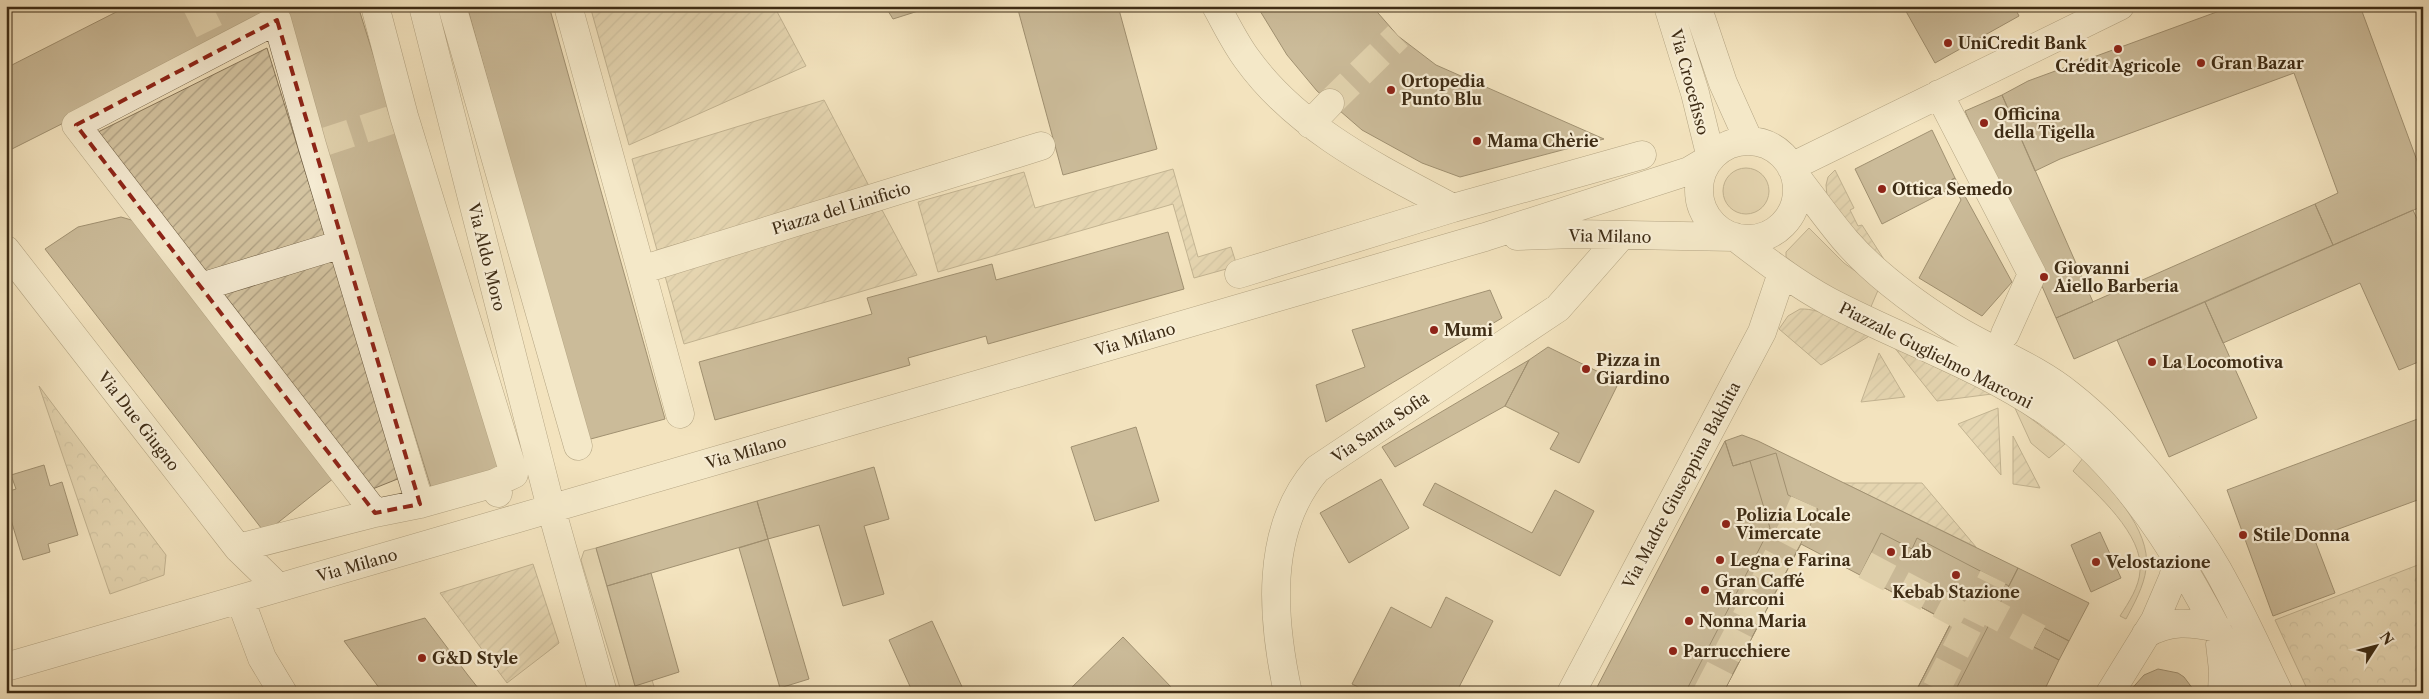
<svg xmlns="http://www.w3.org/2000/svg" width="2429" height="699" font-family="'Libre Caslon Text',serif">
<defs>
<pattern id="park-crowns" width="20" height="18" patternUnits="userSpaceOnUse" patternTransform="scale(1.25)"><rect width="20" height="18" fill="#d4c4a1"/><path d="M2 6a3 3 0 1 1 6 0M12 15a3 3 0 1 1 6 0" fill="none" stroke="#ad9f82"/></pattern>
<pattern id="garden-furrows" width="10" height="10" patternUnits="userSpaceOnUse" patternTransform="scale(1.25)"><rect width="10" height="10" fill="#d4c4a1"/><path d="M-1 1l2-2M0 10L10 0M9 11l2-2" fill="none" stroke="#ad9f82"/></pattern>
</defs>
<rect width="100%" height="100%" fill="#f3e3be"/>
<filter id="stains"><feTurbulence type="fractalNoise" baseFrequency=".004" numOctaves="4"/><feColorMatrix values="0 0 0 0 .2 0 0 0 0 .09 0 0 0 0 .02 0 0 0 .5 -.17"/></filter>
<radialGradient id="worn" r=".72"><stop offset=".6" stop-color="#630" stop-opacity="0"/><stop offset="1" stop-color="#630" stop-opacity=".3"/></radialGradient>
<path fill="#d4c4a1" stroke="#89785b" d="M1723 191a23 23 0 1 1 46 0a23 23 0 1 1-46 0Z
M1809,228l35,35 35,25 -9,21 -60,-33 -24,-19v-5z
M2014,406l51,38 -16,14 -18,-15z
M2083,458c24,27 69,71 63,111 -2,17 -12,35 -20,50l-6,-3c9,-14 19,-29 20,-45 4,-36 -44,-78 -67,-100z
M596,548l39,138 17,-6 4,13h-3l-2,-7 -27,7 -4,-5 -39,-128 3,-9z"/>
<path fill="url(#park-crowns)" stroke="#89785b" d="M39,386l127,169 -2,20 -54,19z
M2423,563v130h-114l-34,-73z"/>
<path fill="url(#garden-furrows)" stroke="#89785b" d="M590,6h184l32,60 -177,79z
M267,48l133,430 -35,14 -267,-360z
M824,100l46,88 -213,62 -25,-91z
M1173,169l25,88 33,-10 6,19 -43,12 -21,-74 -235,68 -20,-70 106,-30 11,36z
M1835,170l19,38 -4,2 8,16 4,-1 25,39 -41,-33 -19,-35 -1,-11 2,-8z
M882,210l35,65 -233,69 -19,-68z
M1800,309c23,-1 50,17 71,26l-50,30 -42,-36 9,-13z
M1894,347l98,47 -55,7z
M1879,353l26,44 -44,5z
M1998,408l3,67 -43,-51z
M2013,436l27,52 -27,-4z
M1844,483h78l54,64z
M533,564l26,79 -52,40 -67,-90z"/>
<path fill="#9c8b6d" stroke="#3e2c15" d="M128,6h230l146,467 -71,21 -149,-482 -278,140v-84z
M467,6h82l116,413 -78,21z
M885,6h49l-41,13z
M1017,6h101l39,143 -94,26z
M1257,6h115l26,30 38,29 168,74 -144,38 -38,-14 -60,-33 -45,-39 -30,-36z
M1903,6h111l5,10 -84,47z
M2233,6h127l59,160 4,-2v42l-90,39 -18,-41 23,-11 -44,-120 -234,86 -25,12 -33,-76 26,-14z
M2002,95l91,207 -37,16 -91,-207z
M1932,130l23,48 -4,2 3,7 -72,37 -27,-55z
M1955,178l57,104 -30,34 -63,-38 42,-78 -10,-20z
M2315,204l18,41 -259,114 -18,-41z
M2413,210l10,22v128l-24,10 -39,-87 -137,60 -18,-41z
M121,217l21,6 197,251 -74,59 -220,-284 33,-22z
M1168,232l16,57 -196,55 -2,-8 -78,22 2,7 -195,55 -16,-58 173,-48 -5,-16 125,-34 4,16z
M1490,290l12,28 -176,104 -10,-37 49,-18 -13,-37z
M2205,302l52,116 -88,39 -52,-117z
M1548,347l71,35 -40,81 -29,-14 9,-16 -54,-27 24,-46z
M1529,360l-24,46 -110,61 -13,-20z
M2423,417v81l-109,40 21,55 -62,23 -46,-126z
M1136,427l23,74 -64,20 -24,-74z
M1742,435l16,6 260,127 -64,125h-39l36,-70 -150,-79 -78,149h-38l85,-165 -20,-67 -17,5 -8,-25z
M1725,441l8,25 43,-13 12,42 30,14 -3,7 -92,177h-129z
M44,465l6,21 12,-4 16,53 -30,9 2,8 -27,8 -17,-57v-11l10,-3 -5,-14z
M874,467l15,52 -25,7 20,68 -41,12 -24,-81 -51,14 -11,-38z
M1381,479l28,49 -60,35 -29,-50z
M1435,483l97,50 23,-43 39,21 -34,65 -137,-71z
M757,501l11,38 -161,47 -11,-38z
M2100,532l21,46 -30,14 -20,-47z
M1881,533l31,16 5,-11 92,48 9,-18 71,35 -20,38 -25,-13 -10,19 25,13 -16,33h-128l36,-70 -91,-48z
M768,539l41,140 -29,9 -41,-140z
M651,573l28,99 -44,14 -28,-100z
M1446,597l47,24 -37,72h-86l-18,-9 39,-77 40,21z
M425,618l42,56 15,19h-99l-39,-52z
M932,621l31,68 -8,4h-42l-24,-53z
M2044,628l25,13 -10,19 -25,-13z
M1123,637l49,51 -6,5h-100z
M2158,669l20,4 6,4 12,16h-68l16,-18z"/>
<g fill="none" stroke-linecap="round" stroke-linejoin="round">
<path stroke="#cfbe9c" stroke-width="28" stroke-dasharray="28 14" stroke-linecap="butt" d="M197,6l22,45
M1330,103l68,-67
M324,142l70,-23
M1793,527l11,-25
M1865,565l106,56 -37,72
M1979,606l60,32
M1971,621l22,-44
M1707,693l86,-166 12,7"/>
<defs>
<path id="minor" d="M375,6l29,110 110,358 -19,9
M423,6l128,502 52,185
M452,6l126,440
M568,6l73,264
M1216,6c10,18 19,37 31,53 51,71 131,109 206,149l189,-53
M1668,6l27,87 16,65
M1697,6l26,77 26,58
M277,20l35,125 108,359 -45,9 -299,-388z
M1939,94l93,180 -27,60
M1310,124l20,-21
M1699 190a49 49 0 1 1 98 0a49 49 0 1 1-98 0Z
M1791,167l329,-161
M1795,175c17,22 33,45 51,66 28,32 67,61 103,84 39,25 84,40 121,70 56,44 124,128 157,192 19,35 35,71 52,106
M1517,236l58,-2 160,3
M1735,237c30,23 60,46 93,64 74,39 156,66 225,115 92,67 146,178 197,277
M6,250l232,298 40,39
M1239,274l214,-66
M201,287l141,-43
M680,414l-39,-144 400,-124
M420,504l75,-21 3,10
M238,548l137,-35
M240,599l22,59 21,35
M2146,634c23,-14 45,-12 71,-6
M2220,644l3,26 -1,23
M6,667l1479,-430 204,-66 22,-13
M1288,693c-16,-74 -24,-163 29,-224l241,-161 64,-73
M1571,693l191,-361 20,-59
M2110,693l45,-73 18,-42 7,-27"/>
</defs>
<use href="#minor" stroke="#6b5a3f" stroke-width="29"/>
<use href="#minor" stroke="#f7edd5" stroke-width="28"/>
</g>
<path d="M0 0H2429V699H0ZM277,20l143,484 -45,9 -299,-388z" fill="#f3e3be" fill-opacity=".55" fill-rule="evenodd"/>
<path fill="none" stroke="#8f2418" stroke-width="4" stroke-dasharray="10 6" stroke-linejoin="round" d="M277,20l143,484 -45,9 -299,-388z"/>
<g fill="#8f2418" stroke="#f7edd5" stroke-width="2">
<circle cx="1948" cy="43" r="5"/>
<circle cx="2118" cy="49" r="5"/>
<circle cx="2201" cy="63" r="5"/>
<circle cx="1391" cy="90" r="5"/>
<circle cx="1984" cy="123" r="5"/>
<circle cx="1477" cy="141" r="5"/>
<circle cx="1882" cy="189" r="5"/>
<circle cx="2044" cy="277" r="5"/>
<circle cx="1434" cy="330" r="5"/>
<circle cx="2152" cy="362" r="5"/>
<circle cx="1586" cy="369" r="5"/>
<circle cx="1726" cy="524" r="5"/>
<circle cx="2243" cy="535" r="5"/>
<circle cx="1891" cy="552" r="5"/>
<circle cx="1720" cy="560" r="5"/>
<circle cx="2096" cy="562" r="5"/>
<circle cx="1956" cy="575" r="5"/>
<circle cx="1705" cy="590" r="5"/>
<circle cx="1689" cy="621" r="5"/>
<circle cx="1673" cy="651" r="5"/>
<circle cx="422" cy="658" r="5"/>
</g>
<g text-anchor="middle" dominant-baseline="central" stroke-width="4.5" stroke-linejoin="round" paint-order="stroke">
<g font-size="16" font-weight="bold" fill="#3e2c15" stroke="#f7edd5" text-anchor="start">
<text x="1958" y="43">UniCredit Bank</text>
<text x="2211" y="63">Gran Bazar</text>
<text x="2118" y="66" text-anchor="middle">Crédit Agricole</text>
<text x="1401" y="81">Ortopedia<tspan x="1401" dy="18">Punto Blu</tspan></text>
<text x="1994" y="114">Officina<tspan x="1994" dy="18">della Tigella</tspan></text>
<text x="1487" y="141">Mama Chèrie</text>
<text x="1892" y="189">Ottica Semedo</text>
<text x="2054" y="268">Giovanni<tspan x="2054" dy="18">Aiello Barberia</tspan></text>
<text x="1444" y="330">Mumi</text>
<text x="1596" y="360">Pizza in<tspan x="1596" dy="18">Giardino</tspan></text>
<text x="2162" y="362">La Locomotiva</text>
<text x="1736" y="515">Polizia Locale<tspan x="1736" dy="18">Vimercate</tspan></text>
<text x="2253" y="535">Stile Donna</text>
<text x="1901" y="552">Lab</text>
<text x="1730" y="560">Legna e Farina</text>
<text x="2106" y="562">Velostazione</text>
<text x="1715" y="581">Gran Caffé<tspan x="1715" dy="18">Marconi</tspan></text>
<text x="1956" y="592" text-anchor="middle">Kebab Stazione</text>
<text x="1699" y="621">Nonna Maria</text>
<text x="1683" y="651">Parrucchiere</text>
<text x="432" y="658">G&amp;D Style</text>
</g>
<g font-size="16" fill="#3e2c15" stroke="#f7edd5">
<text transform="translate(1690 82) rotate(75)">Via Crocefisso</text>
<text transform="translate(841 208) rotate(-17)">Piazza del Linificio</text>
<text transform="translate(1610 236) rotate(1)">Via Milano</text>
<text transform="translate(487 257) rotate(76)">Via Aldo Moro</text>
<text transform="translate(1135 339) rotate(-16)">Via Milano</text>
<text transform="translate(1936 355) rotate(27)">Piazzale Guglielmo Marconi</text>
<text transform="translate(139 421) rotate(52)">Via Due Giugno</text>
<text transform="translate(1380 427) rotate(-34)">Via Santa Sofia</text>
<text transform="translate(746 452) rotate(-16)">Via Milano</text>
<text transform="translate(1681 485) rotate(-62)">Via Madre Giuseppina Bakhita</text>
<text transform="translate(357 565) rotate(-16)">Via Milano</text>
</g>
</g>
<rect width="2429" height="699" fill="none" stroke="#f3e3be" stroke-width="25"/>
<rect x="8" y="8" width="2414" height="684" fill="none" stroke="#3e2c15" stroke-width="2.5"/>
<rect x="12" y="12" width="2404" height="674" fill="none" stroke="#3e2c15"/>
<g transform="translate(2376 646) rotate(54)" stroke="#f7edd5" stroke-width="4" paint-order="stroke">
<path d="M0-4L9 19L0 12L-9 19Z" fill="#3e2c15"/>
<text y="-8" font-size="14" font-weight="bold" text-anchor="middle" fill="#3e2c15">N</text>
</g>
<rect width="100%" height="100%" filter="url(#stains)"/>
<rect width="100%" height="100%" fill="url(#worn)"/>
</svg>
